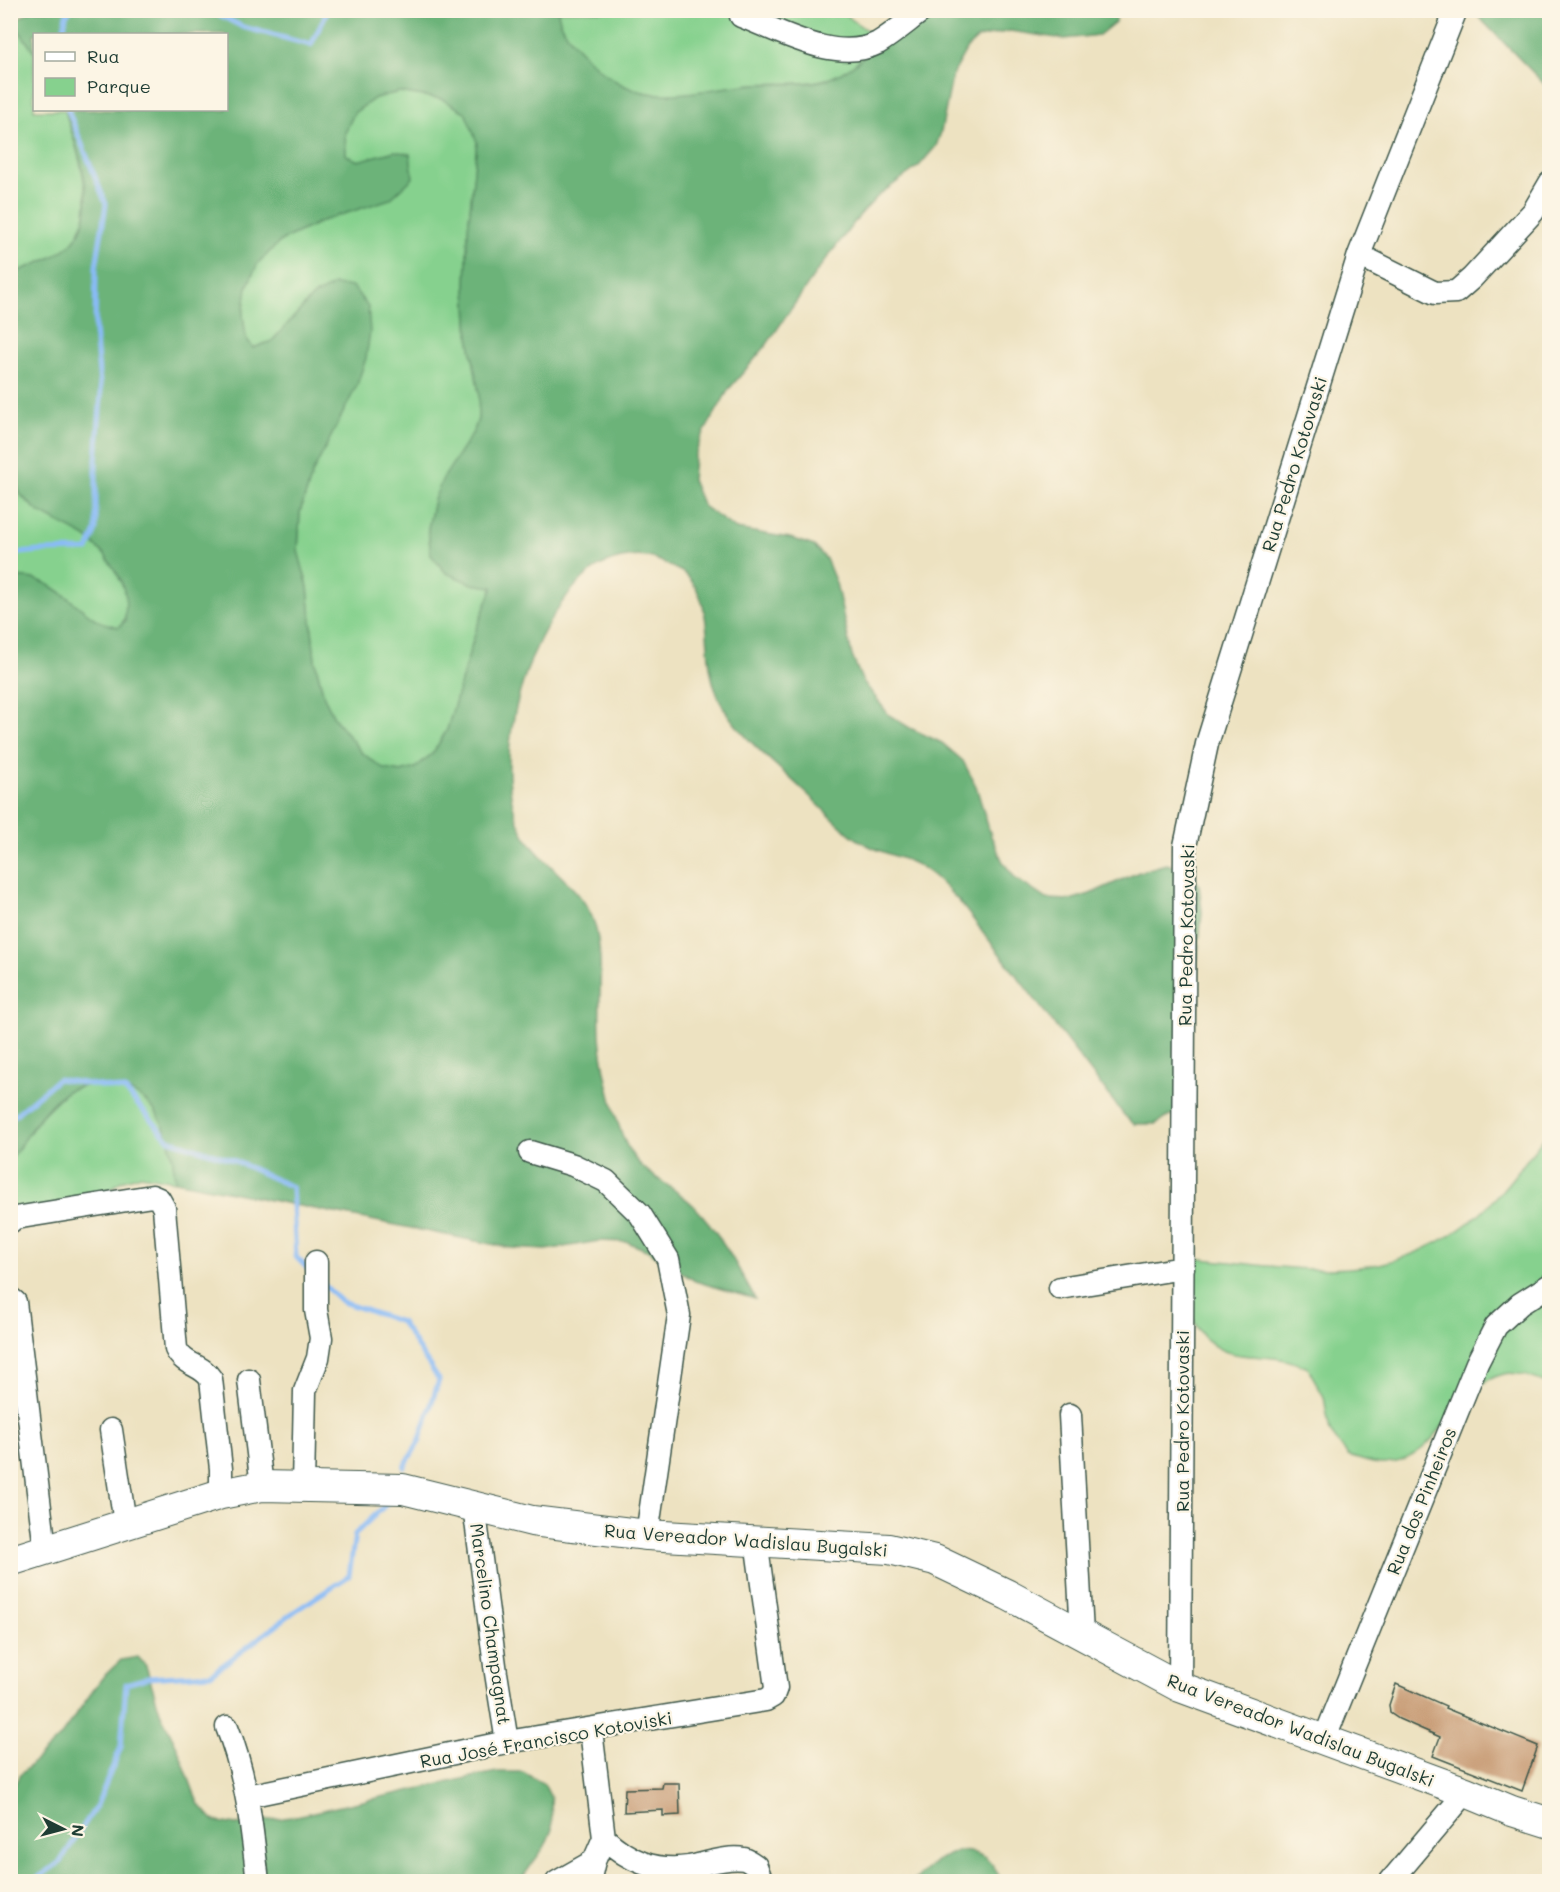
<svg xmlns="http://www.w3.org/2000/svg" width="1560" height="1892" font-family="Mali,sans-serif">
<rect width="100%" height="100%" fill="#fcf5e5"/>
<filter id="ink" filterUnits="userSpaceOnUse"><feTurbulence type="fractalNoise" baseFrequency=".0167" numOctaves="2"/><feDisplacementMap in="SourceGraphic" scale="12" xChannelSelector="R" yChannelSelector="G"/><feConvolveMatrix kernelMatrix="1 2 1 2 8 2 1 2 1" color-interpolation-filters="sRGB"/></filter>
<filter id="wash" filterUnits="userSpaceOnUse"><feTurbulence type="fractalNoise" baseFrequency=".008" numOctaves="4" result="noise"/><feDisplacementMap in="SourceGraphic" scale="24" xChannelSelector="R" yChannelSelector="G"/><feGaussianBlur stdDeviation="1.35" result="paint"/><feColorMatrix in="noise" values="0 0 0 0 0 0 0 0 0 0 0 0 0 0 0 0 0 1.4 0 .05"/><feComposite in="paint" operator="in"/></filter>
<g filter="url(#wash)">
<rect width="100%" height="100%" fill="#ede2c1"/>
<path fill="#86d18e" stroke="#528761" stroke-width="1.5" d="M558,11h285l9,9 28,19c-14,15 -30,33 -50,39 -25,8 -53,4 -78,6 -69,8 -116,30 -169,-31 -11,-11 -24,-26 -25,-42z
M10,12l8,17 16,23v58h31c10,37 39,104 4,136 -17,14 -39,20 -58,28z
M399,92l43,7 23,13 12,29 -9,88 -2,58 3,49 10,57 -1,26 -4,12 -40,69 -6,29 3,26 41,29 21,3 -16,40 -30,103 -14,23 -18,15 -14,4 -17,-3 -22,-16 -27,-34 -11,-22 -9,-36 -7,-74 -10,-35 2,-40 13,-40 44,-87 -44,-89 -41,45 -19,7 -7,-10 -3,-23 4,-28 10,-24 25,-23 40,-19 73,-70 -37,10 -12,-6 -1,-22 9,-20 21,-15z
M10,465c3,9 5,23 12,31 16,20 41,27 62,40 20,13 33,34 41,56 4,11 2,27 -6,35 -7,-2 -16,-3 -22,-7 -30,-19 -47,-47 -86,-42z
M88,1084c11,1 23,0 33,3 42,11 52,56 54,94l-34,-6 -20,6 -40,31 -70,12v-65l31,-44 25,-24z
M1549,1132v252c-13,-5 -31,-13 -45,-10 -52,12 -63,87 -119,90 -12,1 -26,-5 -37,-8l-18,-24 -6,-35 -16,-29c-7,-3 -14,-6 -22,-8 -15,-4 -31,-3 -46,-5 -52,-7 -53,-57 -59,-98 60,5 127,18 187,9 36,-5 74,-23 103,-45 28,-22 55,-61 78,-89z"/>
<path fill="#6cb379" stroke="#467856" stroke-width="1.5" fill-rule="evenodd" d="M32,10l526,1c1,16 14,31 25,42 56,64 102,36 173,31 22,-1 58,2 77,-7 31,-14 52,-43 75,-66h210l-3,11 -16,13 -35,4 -54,-8 -32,7 -11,10 -14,25 -12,59 -5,14 -17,20 -40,29 -19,20 -43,56 -52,76 -36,42 -28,49 -7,20 -2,22 11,26 33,23 54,9 24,8 12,13 10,24 16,73 10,24 27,35 21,13 32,15 21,18 13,25 15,50 12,26 12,16 31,21 24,1 20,-6 49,-22 27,-8 24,6 9,15 3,27 -19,197 -28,15h-21l-10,-9 -165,-214c-15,-15 -28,-31 -48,-39 -19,-8 -40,-12 -57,-25 -18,-13 -34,-32 -51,-47 -25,-24 -54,-46 -74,-74 -6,-8 -12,-21 -15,-31 -12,-35 2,-84 -30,-112 -3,-2 -9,-4 -12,-6 -6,-3 -13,-7 -19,-9 -19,-5 -44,1 -60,12 -64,48 -110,195 -68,266 19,31 57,50 69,86 11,36 4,74 6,111 1,28 16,97 31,120 13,22 45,34 63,53 27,28 43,60 61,93l-60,-18 -46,-30 -22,-9 -28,-1 -53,9 -35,-2 -336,-67c-3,-45 -15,-90 -68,-95 -13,-2 -27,-2 -40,5 -22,14 -42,47 -56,68v-581c39,-5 56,23 86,42 6,4 15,5 22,7l6,-6 1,-24 -6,-19 -15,-23 -19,-18 -47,-25 -19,-18 -10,-29 1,-191c19,-8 41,-14 58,-28 36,-33 7,-98 -4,-136h161v-76h-192v18l-16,-23 -3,-9zM399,92l43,7 23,13 12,30 -9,87 -2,58 3,49 10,57 -1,26 -4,12 -32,49 -8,20 -6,29 3,26 15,18 26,11 21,3 -16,40 -30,103 -14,23 -18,15 -14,4 -17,-3 -22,-16 -27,-34 -11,-22 -9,-36 -7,-74 -10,-36 2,-39 13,-40 44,-87 9,-27 4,-26 -2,-25 -15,-20 -19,-2 -21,11 -41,45 -19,7 -7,-10 -3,-23 4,-28 11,-24 24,-23 40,-19 68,-22 23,-21 -3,-24 -15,-3 -37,10 -12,-6 -1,-22 9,-20 21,-15z
M1473,11h76v78z
M138,1657l8,9 14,46 18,37 20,54 16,18 22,4 55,-8 176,-39 30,-6h26l21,12 7,14 1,31 -7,17 -25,35h-509l-1,-87 9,-18 41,-39 42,-59 19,-18z
M957,1851c26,0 33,8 45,30h-88l22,-20z"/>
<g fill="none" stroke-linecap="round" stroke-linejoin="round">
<path stroke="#89bbf6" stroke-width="5" d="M210,10l33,17 68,18 17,-35
M63,34l3,-19 5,-5
M10,554l30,-3 48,-1 8,-20v-69l5,-66 -6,-65 1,-63 10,-63 -38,-94
M10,1119l48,-40 67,11 44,50 64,20 59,27 4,70 14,14
M323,1284l19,18 59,20 38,58 -20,62 -15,25
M32,1882l28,-20 37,-57 24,-58 5,-63 21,-6 64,-4 84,-63 54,-35 6,-42 36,-34"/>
</g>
<g id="blocks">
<path fill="#c99e78" d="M1396,1684l50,22 -1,2 93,38 -16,45 -89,-35 7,-19 -41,-18 -9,-6 -1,-8z
M663,1783h16l1,32 -17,1v-6l-39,2 1,-23 37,-1z"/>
</g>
</g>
<g filter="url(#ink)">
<use href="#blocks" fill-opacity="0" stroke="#3e5649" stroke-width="1.5"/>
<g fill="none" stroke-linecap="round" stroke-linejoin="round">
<defs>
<path id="minor" d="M741,16c39,15 95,48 137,27 15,-9 30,-22 45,-33
M1359,255l76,38 21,-1 16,-14 61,-66 17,-29
M530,1152l43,13 33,16 34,33 28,45 11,56 -32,220
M10,1222l5,-4 137,-22 7,3 5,9 12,141c8,17 26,15 35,30l10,90v25
M1060,1288l123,-20
M10,1298l5,4 30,247
M249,1380l13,106
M1070,1415l12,219
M111,1430l14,93
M303,1486l2,-95 13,-33 3,-20 -5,-28v-48
M474,1506l22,167 11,69
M1180,1687l5,-841 22,-102 152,-489 97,-245
M227,1727c20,50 25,102 31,155
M591,1730l13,108c25,23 50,34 85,29 16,-3 38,-11 55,-8 4,1 9,5 12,7l6,16
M1324,1740l153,-377 19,-37 24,-22 30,-19
M248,1796l259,-54 259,-42 7,-4 3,-8 -20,-148
M557,1882l37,-21
M589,1882l5,-21 10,-23
M1390,1882l76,-90"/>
<path id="major" d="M10,1561l211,-67 41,-8 141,3 129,32 115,14 242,14 46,11 73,35 172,92 286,105 46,19 38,12"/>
</defs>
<use href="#minor" stroke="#3e5649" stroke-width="25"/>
<use href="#major" stroke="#3e5649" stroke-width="32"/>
<use href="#minor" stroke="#fff" stroke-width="22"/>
<use href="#major" stroke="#fff" stroke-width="30"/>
</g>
</g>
<g text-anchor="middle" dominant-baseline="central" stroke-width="4.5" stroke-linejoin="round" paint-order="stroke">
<g font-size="18" fill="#1f3d34" stroke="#fcf5e5">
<text transform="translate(1294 464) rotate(-73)">Rua Pedro Kotovaski</text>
<text transform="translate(1186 935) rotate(-89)">Rua Pedro Kotovaski</text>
<text transform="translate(1182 1421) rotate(-90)">Rua Pedro Kotovaski</text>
<text transform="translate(1421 1501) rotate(-68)">Rua dos Pinheiros</text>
<text transform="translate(746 1540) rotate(4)">Rua Vereador Wadislau Bugalski</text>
<text transform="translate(491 1624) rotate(82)">Marcelino Champagnat</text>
<text transform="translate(1301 1730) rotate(21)">Rua Vereador Wadislau Bugalski</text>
<text transform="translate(546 1739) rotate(-10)">Rua José Francisco Kotoviski</text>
</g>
</g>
<rect width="1560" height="1892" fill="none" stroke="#fcf5e5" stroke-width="36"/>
<rect x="33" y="33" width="195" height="78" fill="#fcf5e5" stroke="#a4ab9e" stroke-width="1.5"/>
<rect x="45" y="52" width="30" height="9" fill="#ffffff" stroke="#a4ab9e" stroke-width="1.5"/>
<text x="87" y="63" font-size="18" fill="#1f3d34">Rua</text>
<rect x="45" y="78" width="30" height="18" fill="#86d18e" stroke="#a4ab9e" stroke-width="1.5"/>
<text x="87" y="93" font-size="18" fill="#1f3d34">Parque</text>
<g transform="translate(63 1829) rotate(96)" stroke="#fcf5e5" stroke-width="4.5" paint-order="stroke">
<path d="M0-4.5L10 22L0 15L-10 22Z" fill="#1f3d34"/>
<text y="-9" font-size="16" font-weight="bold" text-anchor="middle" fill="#1f3d34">N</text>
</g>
</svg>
